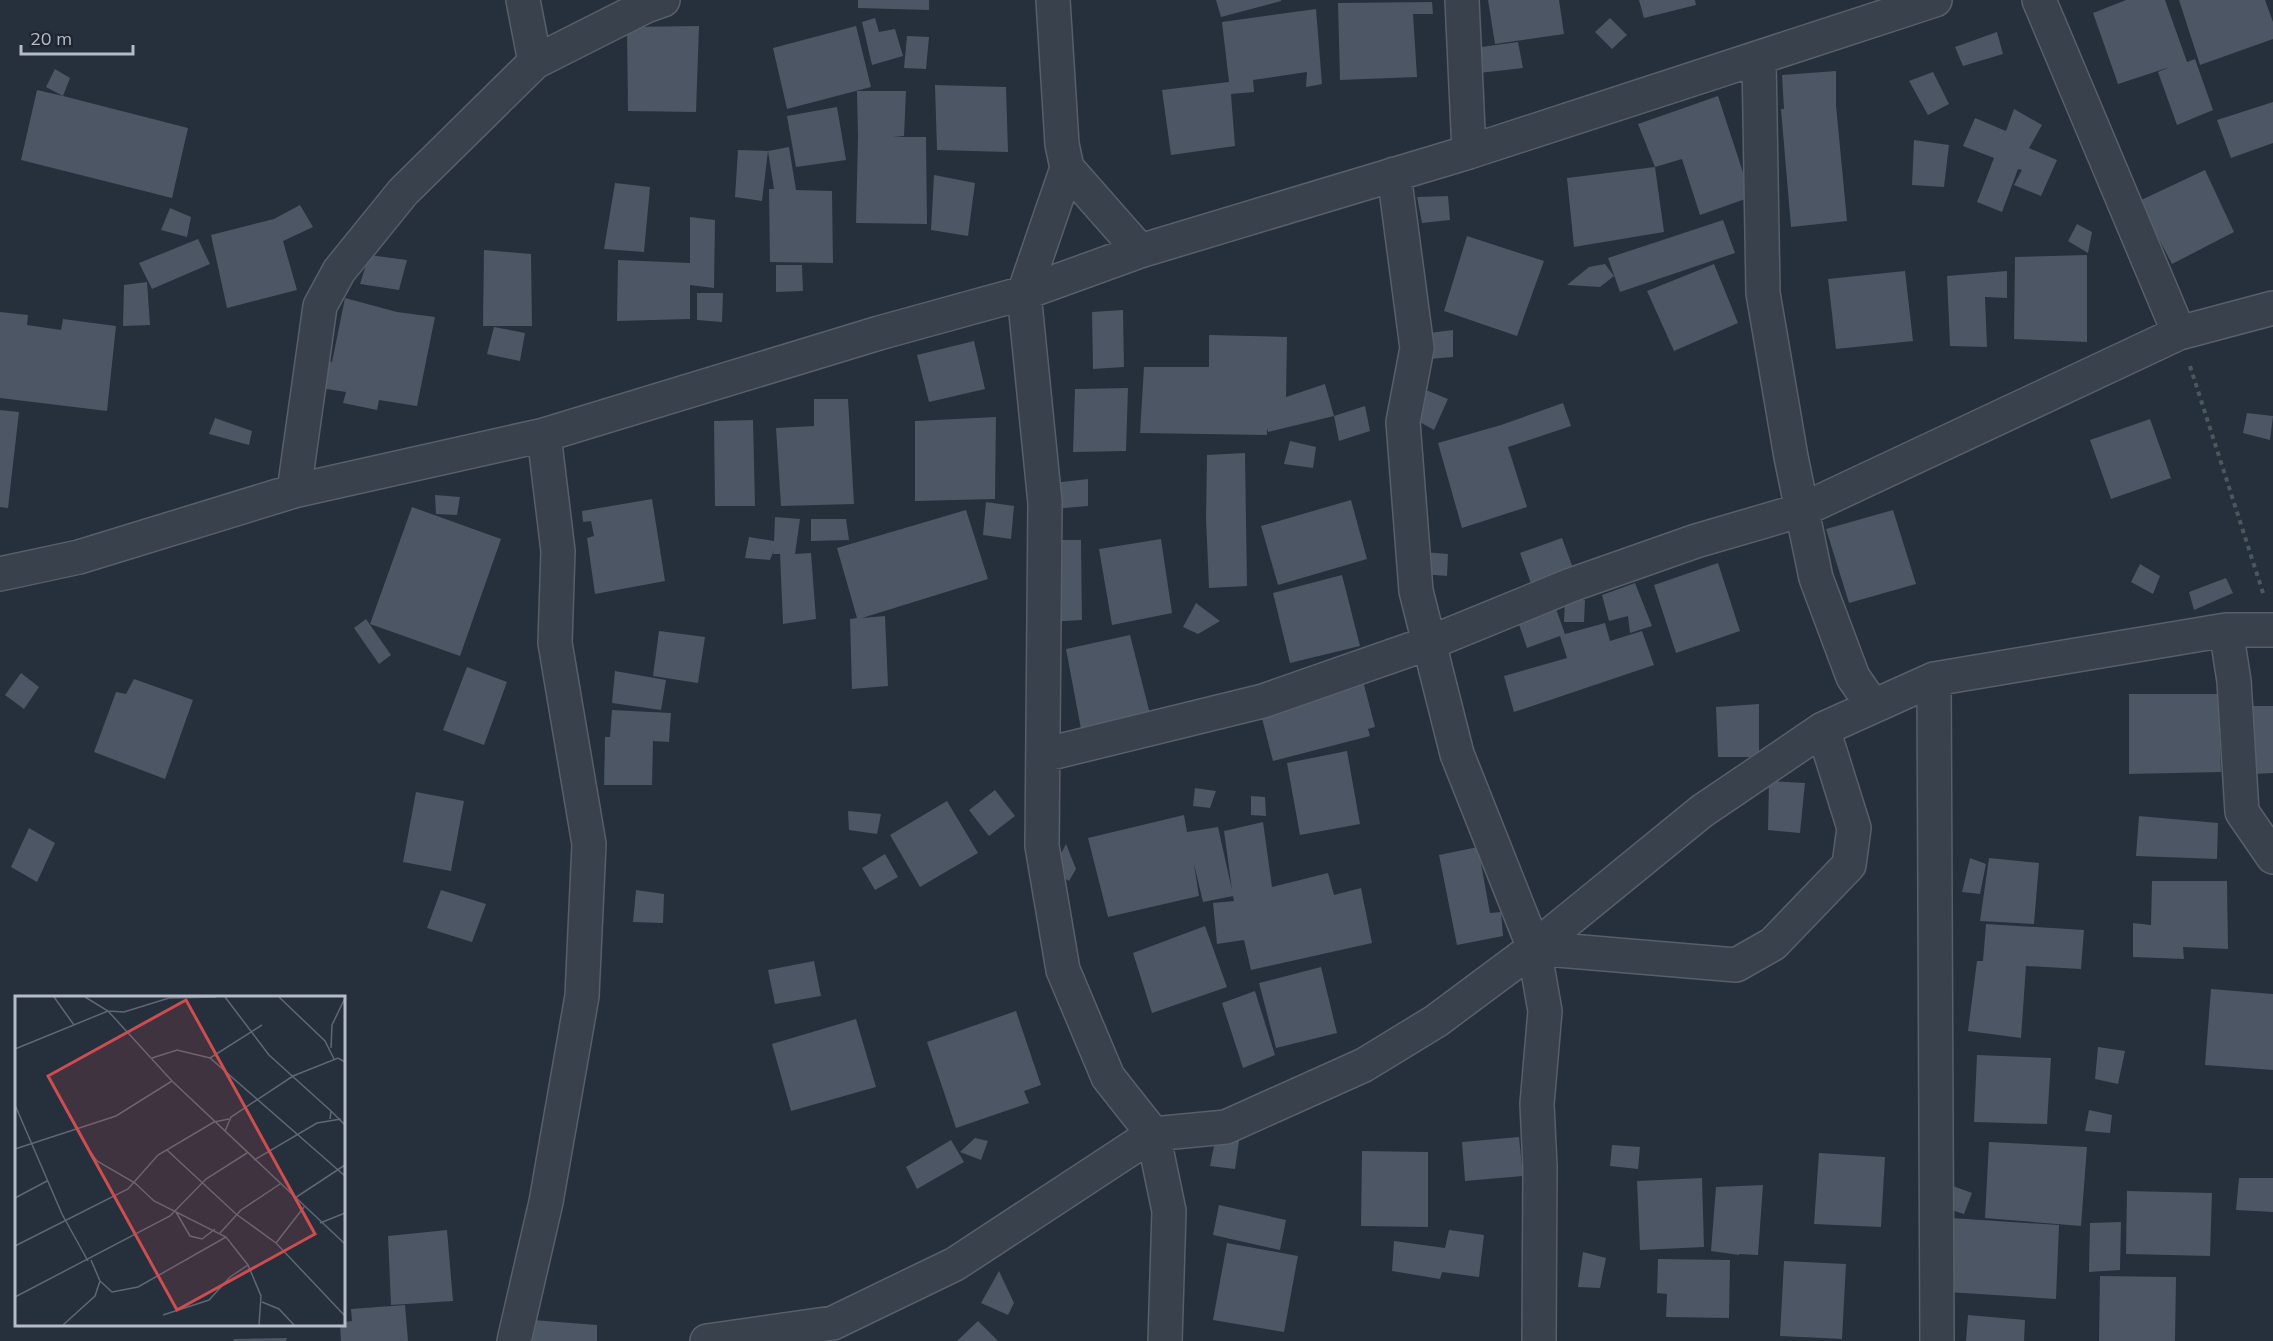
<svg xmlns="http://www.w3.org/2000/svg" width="2273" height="1341" font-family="Mulish,sans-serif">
<rect width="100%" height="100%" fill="#262f3c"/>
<path fill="#4c5664" d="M858,0h71v10l-71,-2z
M1216,0h65v1l-60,16z
M1488,0h71l5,34 -69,10z
M1639,0h56l1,5 -52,13z
M2126,0h39l22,62 8,-3 18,51 -36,15 -19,-53 12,-5 -52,17 -25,-71z
M2179,0h86l8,22v17l-73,26z
M1432,2l1,12h-20l4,63 -77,3 -2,-77z
M1316,9l6,75 -16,3 1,-15 -54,8 1,12 -23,2 4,52 -64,9 -9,-65 67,-8 -7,-60z
M875,18l4,14 16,-3 8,27 -31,9 -10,-43z
M1610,18l17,17 -15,14 -17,-17z
M699,26l-3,86 -68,-1 -1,-84z
M856,26l15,61 -84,22 -14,-61z
M1997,32l6,22 -40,12 -8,-19z
M907,36l22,1 -3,32 -22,-1z
M1518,42l5,26 -44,5 -5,-25z
M55,69l15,9 -7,18 125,32 -16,70 -151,-38 16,-70 26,6 -17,-9z
M1836,71v34l11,116 -56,6 -10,-118h3l-2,-34z
M1933,72l16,32 -21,11 -19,-34z
M935,85l71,2 2,65 -71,-2z
M857,91h49l-2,45 -11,1h33l1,87 -71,-1 2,-86z
M1718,96l33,101 -51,18 -18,-56 -27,8 -17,-43z
M2273,102v41l-42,15 -14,-38z
M837,107l9,53 -50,7 -9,-51z
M2014,109l28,16 -13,23 28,12 -16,36 -27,-11 8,-15 -4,-1 -16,43 -25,-10 17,-44 -31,-12 12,-28 31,13z
M1914,140l35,5 -5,42 -32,-2z
M789,147l7,43 36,1 1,72 -63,-1 -1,-73h5l-6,-38z
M738,150l30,1 -6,50 -27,-4z
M1655,167l9,65 -90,15 -7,-69z
M2205,170l29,62 -62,32 -33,-63z
M934,175l41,8 -7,53 -37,-6z
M615,183l35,4 -6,65 -40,-3z
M1448,196l2,24 -28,3 -5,-26z
M300,205l13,22 -30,14 14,49 -70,18 -16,-73 63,-16z
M170,208l21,9 -4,20 -26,-7z
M690,217l25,3 -1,68 -24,-3v34l-73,2 1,-61 72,3z
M1723,220l12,33 -115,39 -12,-34z
M2077,224l15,8 -4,21 -20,-12z
M1467,236l77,25 -27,75 -73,-25z
M198,239l12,25 -58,25 -13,-26z
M484,250l47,4 1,72h-49z
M369,255l38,5 -8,30 -39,-6z
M2087,255v87l-73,-3 1,-82z
M1605,264l9,12 -14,11 -33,-2 22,-18z
M1714,264l24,59 -64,28 -27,-60z
M776,265h26l1,26 -27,1z
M1905,271l8,70 -77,8 -8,-70z
M2007,271v27l-22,-1 2,50 -37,-1 -3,-70z
M147,282l3,43 -27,1 1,-41z
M697,293h26l-1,29 -25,-2z
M345,298l52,14 38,5 -18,89 -38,-6 -2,10 -34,-7 3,-11 -32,-5 5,-28 13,3z
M1123,310l1,57 -31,2 -1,-57z
M0,312l28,3 -1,10 34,5 2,-11 53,7 -9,85 -107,-13z
M494,327l31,6 -5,28 -33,-7z
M1453,330v27l-24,2v-26z
M1209,335l78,2 -1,60 39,-13 9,32 -66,16 -1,-4v7l-127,-2 4,-66h65z
M974,341l11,48 -56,13 -12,-47z
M1128,388l-2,63 -53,1 2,-63z
M1421,388l27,11 -14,31 -25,-14z
M814,399h34l6,105 -73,2 -5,-78 38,-2z
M1563,403l8,23 -63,21 19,60 -65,21 -24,-85 63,-18z
M1365,406l5,25 -31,10 -5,-25z
M0,410l19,2 -11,96 -8,-1z
M2247,413l26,3 -3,24 -27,-7z
M996,417l-1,82 -80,2v-80z
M215,418l37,13 -3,14 -40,-11z
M2150,419l21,59 -60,21 -21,-59z
M753,420l2,86h-40l-1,-85z
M1290,441l26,6 -3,21 -29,-4z
M1245,453l2,133 -38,2 -3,-70 1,-63z
M1088,479v27l-35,3v-26z
M435,495l25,2 -3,18 -21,-1z
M652,499l13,82 -70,13 -8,-56 7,-2 -3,-15 -8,1 -1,-11z
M1351,500l16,59 -89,26 -17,-59z
M986,502l28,4 -3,33 -28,-4z
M412,507l89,32 -41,117 -90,-32z
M966,510l22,69 -126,39 23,-2 3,70 -36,3 -2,-70 7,-1 -20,-70z
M1893,510l23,74 -67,19 -23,-74z
M775,517l25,2 -5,35 16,-1 5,66 -33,5 -3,-70h-7l1,-4 -4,10 -25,-2 4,-21 25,4z
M811,519h35l3,21 -38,1z
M1562,538l12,33 -42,15 -12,-33z
M1161,539l11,74 -60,12 -13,-76z
M1048,540h33l1,80 -35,2z
M1424,552l24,2 -1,22 -25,-2z
M1718,563l22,68 -64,22 -22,-68z
M2140,564l20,12 -7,18 -22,-12z
M1342,575l18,71 -70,17 -17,-70z
M2226,578l7,15 -39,17 -5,-18z
M1635,583l17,43 -22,7 -2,-17 -19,5 -7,-26z
M1565,600h20l-1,22h-20z
M1196,603l24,18 -22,13 -15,-7z
M1555,606l10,28 40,-11 5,18 32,-10 12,34 -140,47 -10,-36 63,-18 -7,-22 -33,12 -10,-29z
M366,619l25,36 -12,9 -25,-36z
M659,631l46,6 -7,46 -45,-7z
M1130,635l20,79 -69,15 -15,-80z
M467,667l40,15 -23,63 -41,-15z
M615,671l51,9 -5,30 -49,-7z
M21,673l18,14 -15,22 -19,-14z
M1362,677l13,50 -7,2 2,7 -97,25 -15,-58z
M134,679l59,21 -28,79 -71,-27 22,-60 10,2z
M2129,694h89l3,78 -92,2z
M1759,704v53h-41l-2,-50z
M2253,706h20v67l-20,1z
M612,710l59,3 -2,29 -16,-1 -1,44h-48l1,-48h5z
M1347,751l13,73 -60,11 -13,-72z
M1769,781l36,2 -5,50 -32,-3z
M1195,788l21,3 -6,17 -17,-2z
M995,790l20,26 -26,20 -20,-26z
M416,792l48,9 -13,70 -48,-9z
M1251,796l14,1 1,19 -15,-1z
M947,801l31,52 -58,34 -30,-52z
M848,811l33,3 -4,20 -28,-4z
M1184,815l3,17 31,-5 14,63 -8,-59 39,-9 9,65 56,-14 6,22 27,-7 11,55 -121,27 -7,-30 -27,4 -4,-41 21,-2 -1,-5 -30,6 -9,-38 5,32 -91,21 -20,-79z
M2139,816l79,7 -1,36 -81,-3z
M29,828l26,15 -18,39 -26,-15z
M1066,844l10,25 -7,12 -17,-10z
M1478,847l12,66 11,-1 2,24 -46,9 -18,-90z
M885,854l13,23 -23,13 -13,-22z
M1970,858l16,6 -6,30 -18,-2z
M1989,858l50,5 -5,61 -54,-3z
M2152,881h75l1,68 -45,-2 1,12 -51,-2v-34l18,2z
M441,890l45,14 -14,38 -45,-14z
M636,890l28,4 -1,29 -30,-1z
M1986,924l98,6 -3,39 -55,-3 -5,72 -53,-7 9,-70h6z
M1205,926l22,61 -75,26 -19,-60z
M814,961l7,35 -46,8 -7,-34z
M1321,967l16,66 -61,15 -17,-65z
M2211,989l62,5v76l-68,-5z
M1255,991l20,64 -32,13 -21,-65z
M1016,1011l25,74 -17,6 5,12 -73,25 -29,-86z
M856,1019l20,68 -85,24 -19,-67z
M2098,1047l27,4 -7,33 -23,-5z
M1977,1055l74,3 -4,66 -73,-2z
M2089,1110l23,5 -2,18 -25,-2z
M1216,1136l23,5 -4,28 -25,-3z
M1519,1137l4,39 -58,5 -3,-39z
M975,1138l13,3 -7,19 -21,-8z
M951,1140l13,22 -47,27 -11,-22z
M1989,1142l98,5 -6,79 -96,-8z
M1612,1145l28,2 -2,22 -28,-3z
M1362,1151l66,1v75l-67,-1z
M1819,1153l66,4 -4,70 -67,-3z
M1702,1178l2,69 -64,3 -3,-69z
M2239,1178h34v34l-37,-2z
M1763,1185l-5,70 -19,-1v1l-28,-4 5,-64z
M1953,1186l19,7 -8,21 -16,-5z
M2127,1191l85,2 -2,63 -84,-2z
M1219,1205l67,15 -6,30 -67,-15z
M1951,1218l108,7 -3,74 -109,-7z
M2121,1222l-1,48 -31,2 1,-49z
M447,1230l6,71 -62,4 -3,-69z
M1449,1230l35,5 -5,42 -37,-5 -2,7 -48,-8 2,-30 51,7z
M1227,1243l71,13 -14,76 -71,-12z
M1583,1252l23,6 -6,30 -22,-1z
M1658,1259l72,1 -1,58 -63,-1 1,-23 -10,-1z
M1784,1261l62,3 -4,75 -62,-3z
M999,1271l15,32 -6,12 -27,-12z
M2100,1276l76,1 -1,64h-76z
M405,1305l3,36h-67l-1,-17h4v-2l8,-1 -1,-12z
M1968,1315l57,5 -1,21h-58z
M533,1320l64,5v16h-66z
M978,1321l20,20h-41z
M287,1338l-1,3h-53l1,-2z"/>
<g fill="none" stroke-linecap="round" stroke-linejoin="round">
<defs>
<path id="street" d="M523,0l12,62
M1053,0l9,144 5,24 73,83
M1462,0l7,152
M2039,0l140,333
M1759,58l4,235 28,164 25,121 37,99 20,29
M1067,168l-43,125 21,210 -3,343 21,124 45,107 45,57 16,77 -4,130
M1394,174l23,174 -14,74 13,169 41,163 77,194 11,63 -8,93 3,63 -1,174
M294,491l26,-185 19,-35 64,-79 132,-130 111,-56 17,-6
M0,574l79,-17 215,-66 250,-56 335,-102 145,-40 116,-42 329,-99 466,-152
M2226,630l8,51 8,131 31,45
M1934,679l3,662
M1043,755l220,-54 166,-58 142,-58 125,-44 106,-31 377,-177 94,-25
M1534,948l202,17 37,-21 76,-79 5,-37 -31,-99
M514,1341l32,-139 36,-206 7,-152 -34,-201 3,-92 -14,-116
M707,1341l126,-18 122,-59 198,-130 73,-7 138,-62 72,-44 98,-73 168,-137 121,-82 111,-50 292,-49h47"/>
</defs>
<use href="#street" stroke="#575f6a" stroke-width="36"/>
<path stroke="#48595c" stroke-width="4" stroke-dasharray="4.5 4.5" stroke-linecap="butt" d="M2190,366l74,230"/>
<use href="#street" stroke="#39414c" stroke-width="33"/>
</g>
<g transform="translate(15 996)">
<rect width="330" height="330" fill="#262f3c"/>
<path fill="none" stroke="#5f6774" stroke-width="1.5" d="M39,1l20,28M70,1l23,14 64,70 173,163M210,1l44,58 62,56 -1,8M264,1l46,44 9,18M316,52l1,-23 13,-27M0,53l93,-38 16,1 45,-14 47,-1M137,62l25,-8 33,8 135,118M195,62l52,-33M0,109l47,109 26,47M316,115l14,14M210,135l6,-14 62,-41 45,-18 7,4M0,153l101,-33 56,-35M73,153l9,12 38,22 19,18 72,36 22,28 13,31 -2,29M152,154l69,64 40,29 69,73M239,164l63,-37 24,-4M0,202l32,-17M280,202l50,-33M161,216l14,24 12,3 13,-10M305,227l25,-10M205,237l21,-23 39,-26M261,247l28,-36M0,250l113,-57 30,-34 56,-33 15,-3M85,285l12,11 26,-5 88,-50M0,301l155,-81 36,-37 41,-26M247,306l17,7 15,16M148,319l46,-15 21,-23 18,-12M48,329l32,-29 5,-15 -9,-21"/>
<path fill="#ce4d50" fill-opacity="0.15" stroke="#ce4d50" stroke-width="3" d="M171,4l129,234 -138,76 -129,-234z"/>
<rect width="330" height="330" fill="none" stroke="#b5bcc7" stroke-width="3"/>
</g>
<path d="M21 45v9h112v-9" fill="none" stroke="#b5bcc7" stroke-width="3"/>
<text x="30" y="45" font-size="18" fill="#b5bcc7" stroke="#1e2631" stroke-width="4.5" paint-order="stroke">20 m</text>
</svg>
